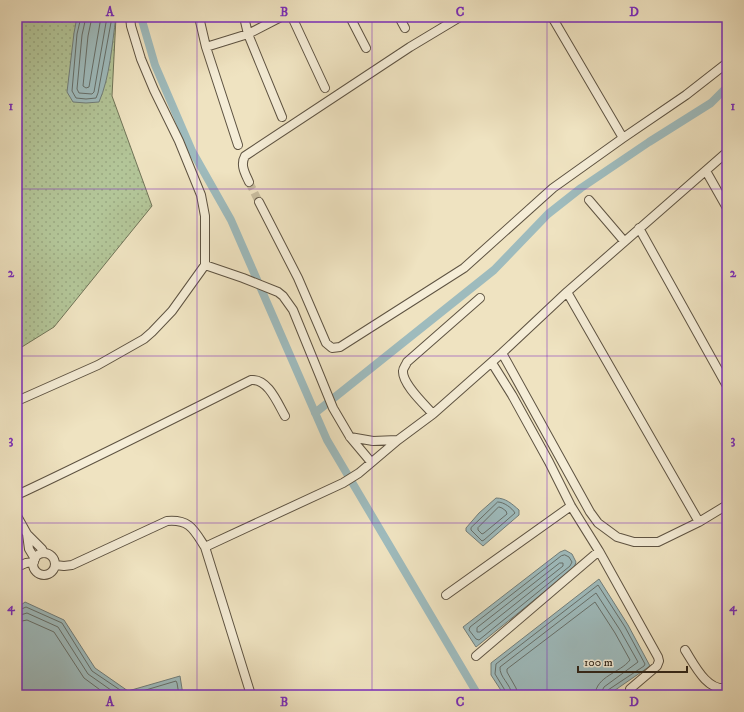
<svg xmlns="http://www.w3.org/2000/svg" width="744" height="712" font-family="'IM FELL DW Pica',serif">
<defs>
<pattern id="grass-dots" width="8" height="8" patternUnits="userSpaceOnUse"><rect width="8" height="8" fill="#b3c598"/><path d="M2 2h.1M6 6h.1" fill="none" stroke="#9aa982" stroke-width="1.8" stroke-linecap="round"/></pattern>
</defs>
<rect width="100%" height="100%" fill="#efe3c1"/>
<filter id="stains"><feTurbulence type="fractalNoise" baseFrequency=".005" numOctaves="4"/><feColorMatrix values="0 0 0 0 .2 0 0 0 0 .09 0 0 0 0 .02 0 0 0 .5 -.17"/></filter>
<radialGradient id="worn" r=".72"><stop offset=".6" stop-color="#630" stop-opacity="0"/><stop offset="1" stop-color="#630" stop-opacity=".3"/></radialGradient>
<path fill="url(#grass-dots)" stroke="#707458" d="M17,17h99l-4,79 40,110 -98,121 -37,23z"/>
<path fill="#9ebbbd" stroke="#717e7b" d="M77,17h39c-4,27 -6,60 -17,85l-13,1 -13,-1 -6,-10 7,-59z
M496,498c10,0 16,6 23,12v5l-36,31 -17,-15v-3l13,-15z
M565,550l7,4 4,8 -2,6 -98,79 -13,-20 97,-75z
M599,579l29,46 22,41 -42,29h-104l-13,-20v-12z
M25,602l39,18 31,48 33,23 52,-15 3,19h-166v-87z"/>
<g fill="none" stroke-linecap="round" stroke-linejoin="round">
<path stroke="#666f6a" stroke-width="1" d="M81,17l-4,17 -5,57 4,7 10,1 10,-1 2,-5 14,-76
M86,17l-4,18 -5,54 2,4 13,1 2,-2 13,-75
M92,17l-4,19 -5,50 3,2 3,-1 12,-70
M498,502c6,0 14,6 17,11l-31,27 -2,1 -11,-11v-2z
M499,507l3,1 4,3 1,3 -23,19 -2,1 -4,-4v-2z
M565,555l4,2 3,5 -2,4 -91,74 -3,-1 -7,-9 1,-3 91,-71z
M560,563h3v3l-83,66h-3v-4z
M17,611l9,-4 36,16 30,48 34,23 3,1 47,-14 1,2 2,12
M17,616l10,-3 31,14 30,47 30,21
M17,622l10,-2 27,12 30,46 23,17
M507,695l-1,-3 -11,-18 1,-10 102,-79 27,42 20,37 -1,2 -36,24 -2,5
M512,695c-1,-11 -13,-18 -12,-28l96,-74 24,37 18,32 -34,25 -2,4 -1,4
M518,695l-2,-7 -9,-16v-3l88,-67 20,31 15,27c-10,13 -34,16 -35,35"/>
<path stroke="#9ebbbd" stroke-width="8" d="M141,17l14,48 37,86 39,69 96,220 151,255
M315,413l179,-143 54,-56 33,-26 68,-46 62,-39 16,-16"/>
<path stroke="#c8bd9f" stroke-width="8" stroke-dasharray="8 4" stroke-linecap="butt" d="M249,182l10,20"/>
<defs>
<path id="minor" d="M130,17l1,9 10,33 13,31 25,51 22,54 4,21v49
M199,17l7,30 32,98
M244,17l4,17 34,83
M292,17l33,71
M350,17l16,31
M399,17l6,11
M552,17l71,121
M206,47l42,-13 33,-17
M706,171l21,37
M249,182c-4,-9 -9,-17 -4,-26l165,-109 50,-30
M589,200l35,41
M259,202l39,76 28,65 6,5 8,-1 124,-79 89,-80 70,-50 63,-43 41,-32
M639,228l88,158
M567,292l132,230
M502,353l88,159 8,11 19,14 17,5h24l41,-20 28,-17
M492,363l20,32 37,67 22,44 28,45 59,106 1,4 -2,5 -27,23 1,6
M727,367v4
M17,401l81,-36 46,-26 8,-7 20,-21 33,-46 38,13 35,14 5,4 10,14 40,98 17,29 21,25
M433,414c-8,-9 -31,-30 -30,-43 0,-3 3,-6 4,-9l73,-64
M350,437l23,4 24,-1
M17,495c79,-37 156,-76 234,-115 17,-2 27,24 34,36
M17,516l10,18 15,15 2,4
M27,534l2,15 6,10
M205,547l138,-64 16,-10 39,-33 35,-26 69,-61 65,-61 160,-140
M33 564a11 11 0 1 1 22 0a11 11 0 1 1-22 0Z
M55,565l9,1 8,-1 95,-44c23,-2 27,9 38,26l46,148
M17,567l9,-4 8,-1
M446,595l125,-89
M685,650c9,14 22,42 42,38
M476,656l123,-105"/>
</defs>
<use href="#minor" stroke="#5e5342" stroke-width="10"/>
<use href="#minor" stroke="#f5edd7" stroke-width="8"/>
</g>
<path fill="none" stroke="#7b2cbf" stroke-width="1" stroke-opacity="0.55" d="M197,17v678M372,17v678M547,17v678M17,189h710M17,356h710M17,523h710"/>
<rect width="744" height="712" fill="none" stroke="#efe3c1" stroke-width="44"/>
<path d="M578 666v6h109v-6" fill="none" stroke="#2d2318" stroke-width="2"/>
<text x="584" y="666" font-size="12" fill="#2d2318" stroke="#f5edd7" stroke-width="3" paint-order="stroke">100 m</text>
<rect x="22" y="22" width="700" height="668" fill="none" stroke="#7b2cbf" stroke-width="1.5"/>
<g font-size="13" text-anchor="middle" font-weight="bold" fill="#7b2cbf">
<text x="110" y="16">A</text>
<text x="284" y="16">B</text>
<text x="460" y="16">C</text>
<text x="634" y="16">D</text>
<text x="11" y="110">1</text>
<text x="733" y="110">1</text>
<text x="11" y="277">2</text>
<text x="733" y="277">2</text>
<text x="11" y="444">3</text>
<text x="733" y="444">3</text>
<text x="11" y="611">4</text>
<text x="733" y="611">4</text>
<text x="110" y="706">A</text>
<text x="284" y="706">B</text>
<text x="460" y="706">C</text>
<text x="634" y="706">D</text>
</g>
<rect width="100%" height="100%" filter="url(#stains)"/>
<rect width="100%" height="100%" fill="url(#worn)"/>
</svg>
